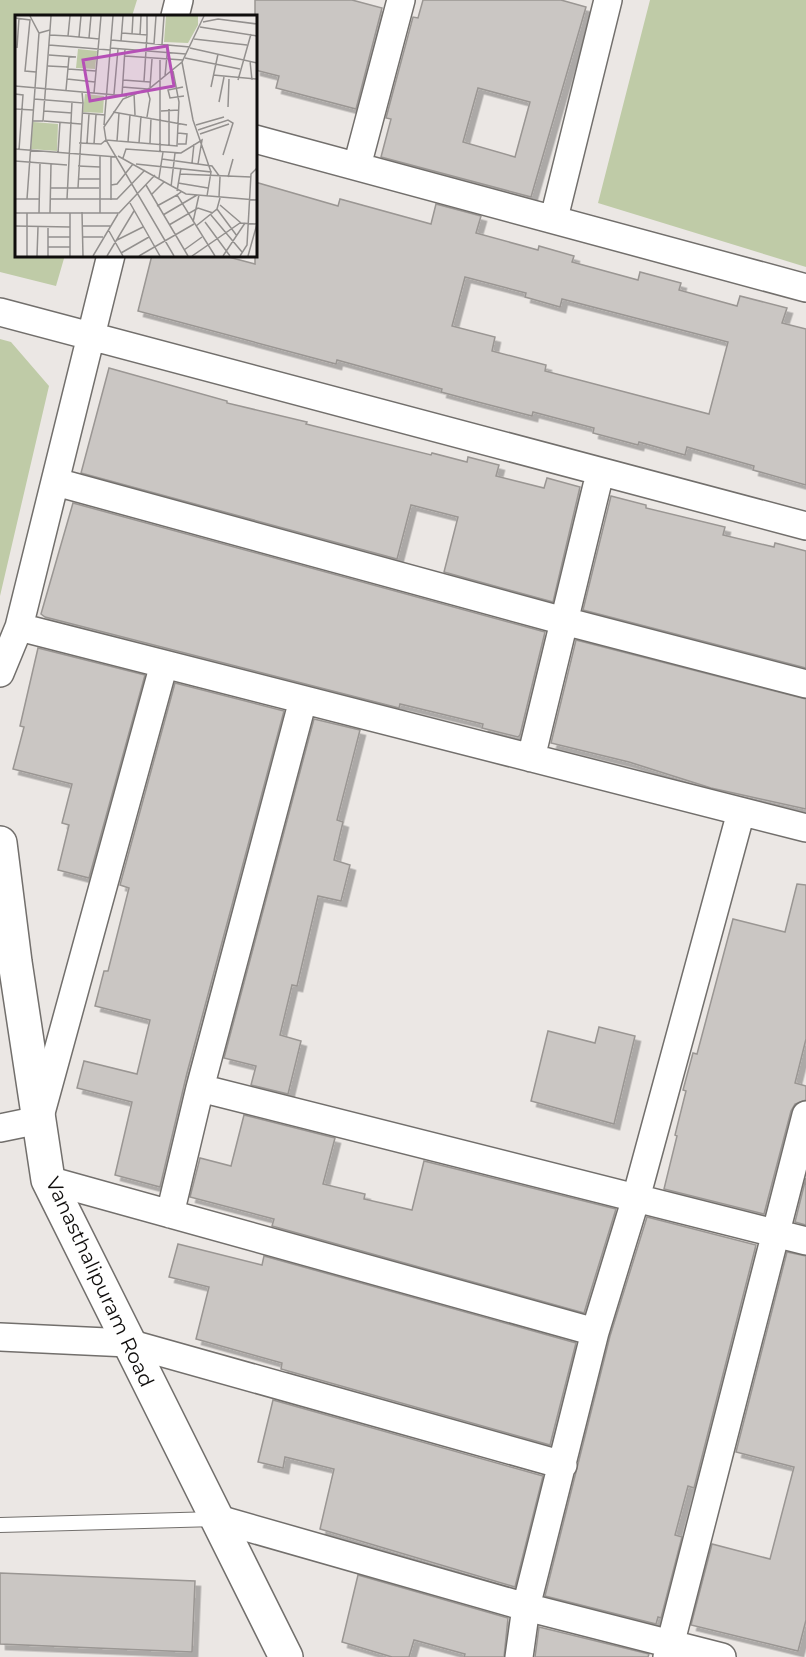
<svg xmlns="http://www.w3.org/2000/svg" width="806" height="1657" font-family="Montserrat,sans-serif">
<defs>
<filter id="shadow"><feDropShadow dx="5.5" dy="5.5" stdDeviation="0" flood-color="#0004"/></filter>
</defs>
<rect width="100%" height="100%" fill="#ebe7e4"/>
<path fill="#bfcba7" d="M0,0h137l-5,16h-116v239h49l-9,31 -56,-14z
M650,0h156v267l-208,-64z
M0,339l11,3 38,44 -49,210z"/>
<path fill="#cac6c3" stroke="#9a9693" stroke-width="1.5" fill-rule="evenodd" filter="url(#shadow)" d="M255,0h97l30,8 -26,101 -80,-21 3,-12 -24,-6z
M423,0h138l25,7 -55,190 -150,-40 10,-38 -5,-1 27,-101 5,1zM478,88l52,14 -15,55 -52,-15z
M255,182l83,24 2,-7 91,25 5,-20 45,12 -5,17 62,17 1,-4 35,10 -2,6 66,18 2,-8 41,11 -2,7 58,16 3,-10 47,12 -5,15 24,6v156l-53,-15 1,-4 -67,-19 -2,8 -46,-13 -1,3 -45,-12 1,-5 -61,-16 -1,4 -54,-14 -37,-10 1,-3 -105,-29 -1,4 -198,-53 14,-56h69l34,9zM465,277l61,16 -1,4 35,10 2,-8 166,43 -19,72 -164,-43 1,-6 -54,-14 3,-14 -43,-11z
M109,368l118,33v2l80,19 -1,2 125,31 1,-2 35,9 1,-5 31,8 -3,11 48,12 3,-10 33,9 -27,115 -109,-30 14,-55 -47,-12 -14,54 -316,-86z
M611,496l35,9v3l79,19 -2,8 51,12 1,-4 31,8v117l-223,-58z
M73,503l472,129 -25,103 -2,2 -36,-9 1,-4 -83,-20 -1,4 -354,-91 -4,-3z
M576,640l230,59v110l-95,-21 -82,-26 -78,-19z
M38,648l107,27 -56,203 -31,-8 11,-45 -7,-2 10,-39 -59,-15 11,-42 -4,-1z
M175,683l109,28 -97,362 -27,114 -45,-12 17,-73 -55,-14 7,-27 53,13 13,-54 -55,-14 9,-35h4l21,-83 -9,-3z
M314,719l46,11 -23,90 6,2 -9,38 16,5 -9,36 -23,-5 -21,90 -5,-1 -12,50 21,6 -13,53 -37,-9 5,-19 -32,-8z
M797,884l9,1v154l-11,44 11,3v14l-11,4 -4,7 -27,103 -100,-25 13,-53 -2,-1 11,-44 -3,-1 10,-37 4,1 36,-135 52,13z
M599,1027l36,9 -21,88 -83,-23 17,-70 47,12z
M244,1115l91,23 -12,46 42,10 -1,5 48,11 12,-49 192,48 -32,104 -312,-87 2,-7 -84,-22 10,-39 31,8z
M806,1178v47l-11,-3z
M647,1217l109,28 -62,243 -6,-2 -13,49 7,2 -21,81 -3,-1 -2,7 -111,-28 65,-260z
M178,1244l84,21 2,-9 312,87 -26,102 -269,-76 1,-6 -86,-24 13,-52 -40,-10z
M787,1252l19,4v364l-8,31 -107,-26 21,-81 58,15 24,-92 -58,-15z
M273,1400l270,76 -28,111 -195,-58 14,-60 -49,-12 -2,11 -25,-6z
M0,1573l195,8 -3,71 -192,-8z
M358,1575l150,43 -4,39h-40l1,-3 -51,-14 -5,17h-17l-50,-15z
M539,1627l110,27 -1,3h-113z"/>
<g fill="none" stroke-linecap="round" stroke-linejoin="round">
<defs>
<path id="service" d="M0,1525l216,-6"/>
<path id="minor" d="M175,16l4,-16
M255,139l551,149
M357,166l44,-166
M554,218l54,-218
M0,312l806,214
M56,482l508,139 242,63
M19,627l787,201
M0,673l19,-46 92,-372
M531,758l69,-285
M200,1088l606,153
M0,1128l39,-8 125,-456
M48,1180l547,152
M170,1214l30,-126 103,-388
M0,1337l128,6 435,122
M218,1519l308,88 196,50
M519,1657l7,-50 69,-275 41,-134 105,-386
M667,1657l139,-542"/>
<path id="tertiary" d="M0,843l15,119 33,218 238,477"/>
</defs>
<use href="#service" stroke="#726f6c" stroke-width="16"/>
<use href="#minor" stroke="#726f6c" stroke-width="30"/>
<use href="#tertiary" stroke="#726f6c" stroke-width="36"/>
<use href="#service" stroke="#fff" stroke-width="14"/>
<use href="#minor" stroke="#fff" stroke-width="27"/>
<use href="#tertiary" stroke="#fff" stroke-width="33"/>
</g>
<g text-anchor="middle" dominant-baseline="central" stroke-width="6" stroke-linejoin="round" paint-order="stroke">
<g font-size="20" fill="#0f0d0c" stroke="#fff">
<text transform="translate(100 1282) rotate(65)">Vanasthalipuram Road</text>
</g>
</g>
<g transform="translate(15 15)">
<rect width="242" height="242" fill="#ebe7e4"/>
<path d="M151,1h32v9l-10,18 -24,-1zM63,34l19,2 -2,18 -19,-1zM70,79l19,2 -1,17 -20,-1zM18,107l25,2 -1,27 -26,-2z" fill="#bfcba7"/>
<path fill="none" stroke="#93908e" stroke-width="1.5" d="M15,1l9,17 11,-3 1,-14M0,3l15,2 -5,51 11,1M188,7l15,-3 39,5M185,12l57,9M107,18l25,2v-19M117,19l1,-18M35,20l18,1 2,-20M125,20l1,-19M53,21l31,3 2,-23M64,22l2,-21M74,23l2,-22M179,24l53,6M96,25l79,7M106,26l2,-25M139,29l2,-28M147,29l2,-28M34,30l61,5M2,33l2,-30M95,33l76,6M175,33l67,15M34,40l27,2M110,41l58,4M170,43l55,11M145,45v91M235,46l2,19M167,47l11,58 18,52M33,51l20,1M53,54l28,2M198,60l44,4M150,61l3,-31M52,64l28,3M108,65l27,2M223,65l13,-46M129,66l3,-46M0,71l112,10M107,72l25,2 3,10 -3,18M135,72l2,-28M168,72l-15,3 2,8 14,-2M196,72l7,-33M51,75l3,-33M79,78l5,-54M119,78l1,22M0,79l8,1 -4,55M99,79l4,-45M107,80l3,-46M19,84l49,4 -1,-11M204,87l5,-25M213,92l1,-28M0,94l18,1M29,96l28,2M146,96l18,-1M98,97l74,13M67,98l23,2M17,106h11l7,-91M29,106l37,3M89,110l9,-109M181,110l28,-8M183,115l30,-10 5,3 -10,32M185,119l29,-10M102,126l2,-28M113,127l2,-27M64,128l22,1 5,-4 71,6 2,-44 -6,-31M72,128l2,-29M124,128l2,-27M135,128l1,-25M79,129l2,-29M163,129h8l1,-10 -9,-1M154,131v-37M0,134l102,8M43,138l2,-31M103,141l68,38 71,6M96,142v43M108,143l3,-9 55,4 21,-13 -4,24M147,144l50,7 8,11 -1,20M0,146l52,4M177,148l2,-19M121,149l75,8 -4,24M63,151l22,1M165,159l71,3M213,162l5,-18M144,163l4,-26M63,164h22M163,168l30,5M96,170l6,-1 16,-20M131,170l42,71M156,172l4,-34M35,173h49M63,173l5,-85M162,176l4,-23M166,177l-4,3 38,61M136,180l13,-13M0,184h24M12,184l12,-166M35,184h67l28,-29M52,184l5,-97M115,188l30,53M205,190l21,18M142,191l20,-11M202,194l20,27M67,197l1,44M0,198h104l36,-38M24,198l1,-50M35,198l1,-49M55,198v43M85,198v-57M148,200l34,-20M196,200l31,37M178,207l6,-27M190,207l25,34M154,210l29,-17 15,5M0,211l55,1M68,211h28M181,211l21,-17 3,-11M94,216l14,25M33,222h22M68,222h20M102,225l26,-13M33,232h22M169,235l18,-13M106,238l28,-16M12,241v-43M22,241l1,-29M33,241v-28M78,241l25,-42M92,241l27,-45M124,241l55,-32M159,241l-68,-116 -2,-13 19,-28 27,-11 32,-26 22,-46M177,241l48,-33 17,1M208,241l22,-33M225,241l7,-11 4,-71 6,-6M233,241l9,-32"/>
<path fill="#b550b6" fill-opacity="0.15" stroke="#b550b6" stroke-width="3" d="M152,31l7,40 -84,15 -7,-41z"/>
<rect width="242" height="242" fill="none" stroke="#0f0d0c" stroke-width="3"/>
</g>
</svg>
